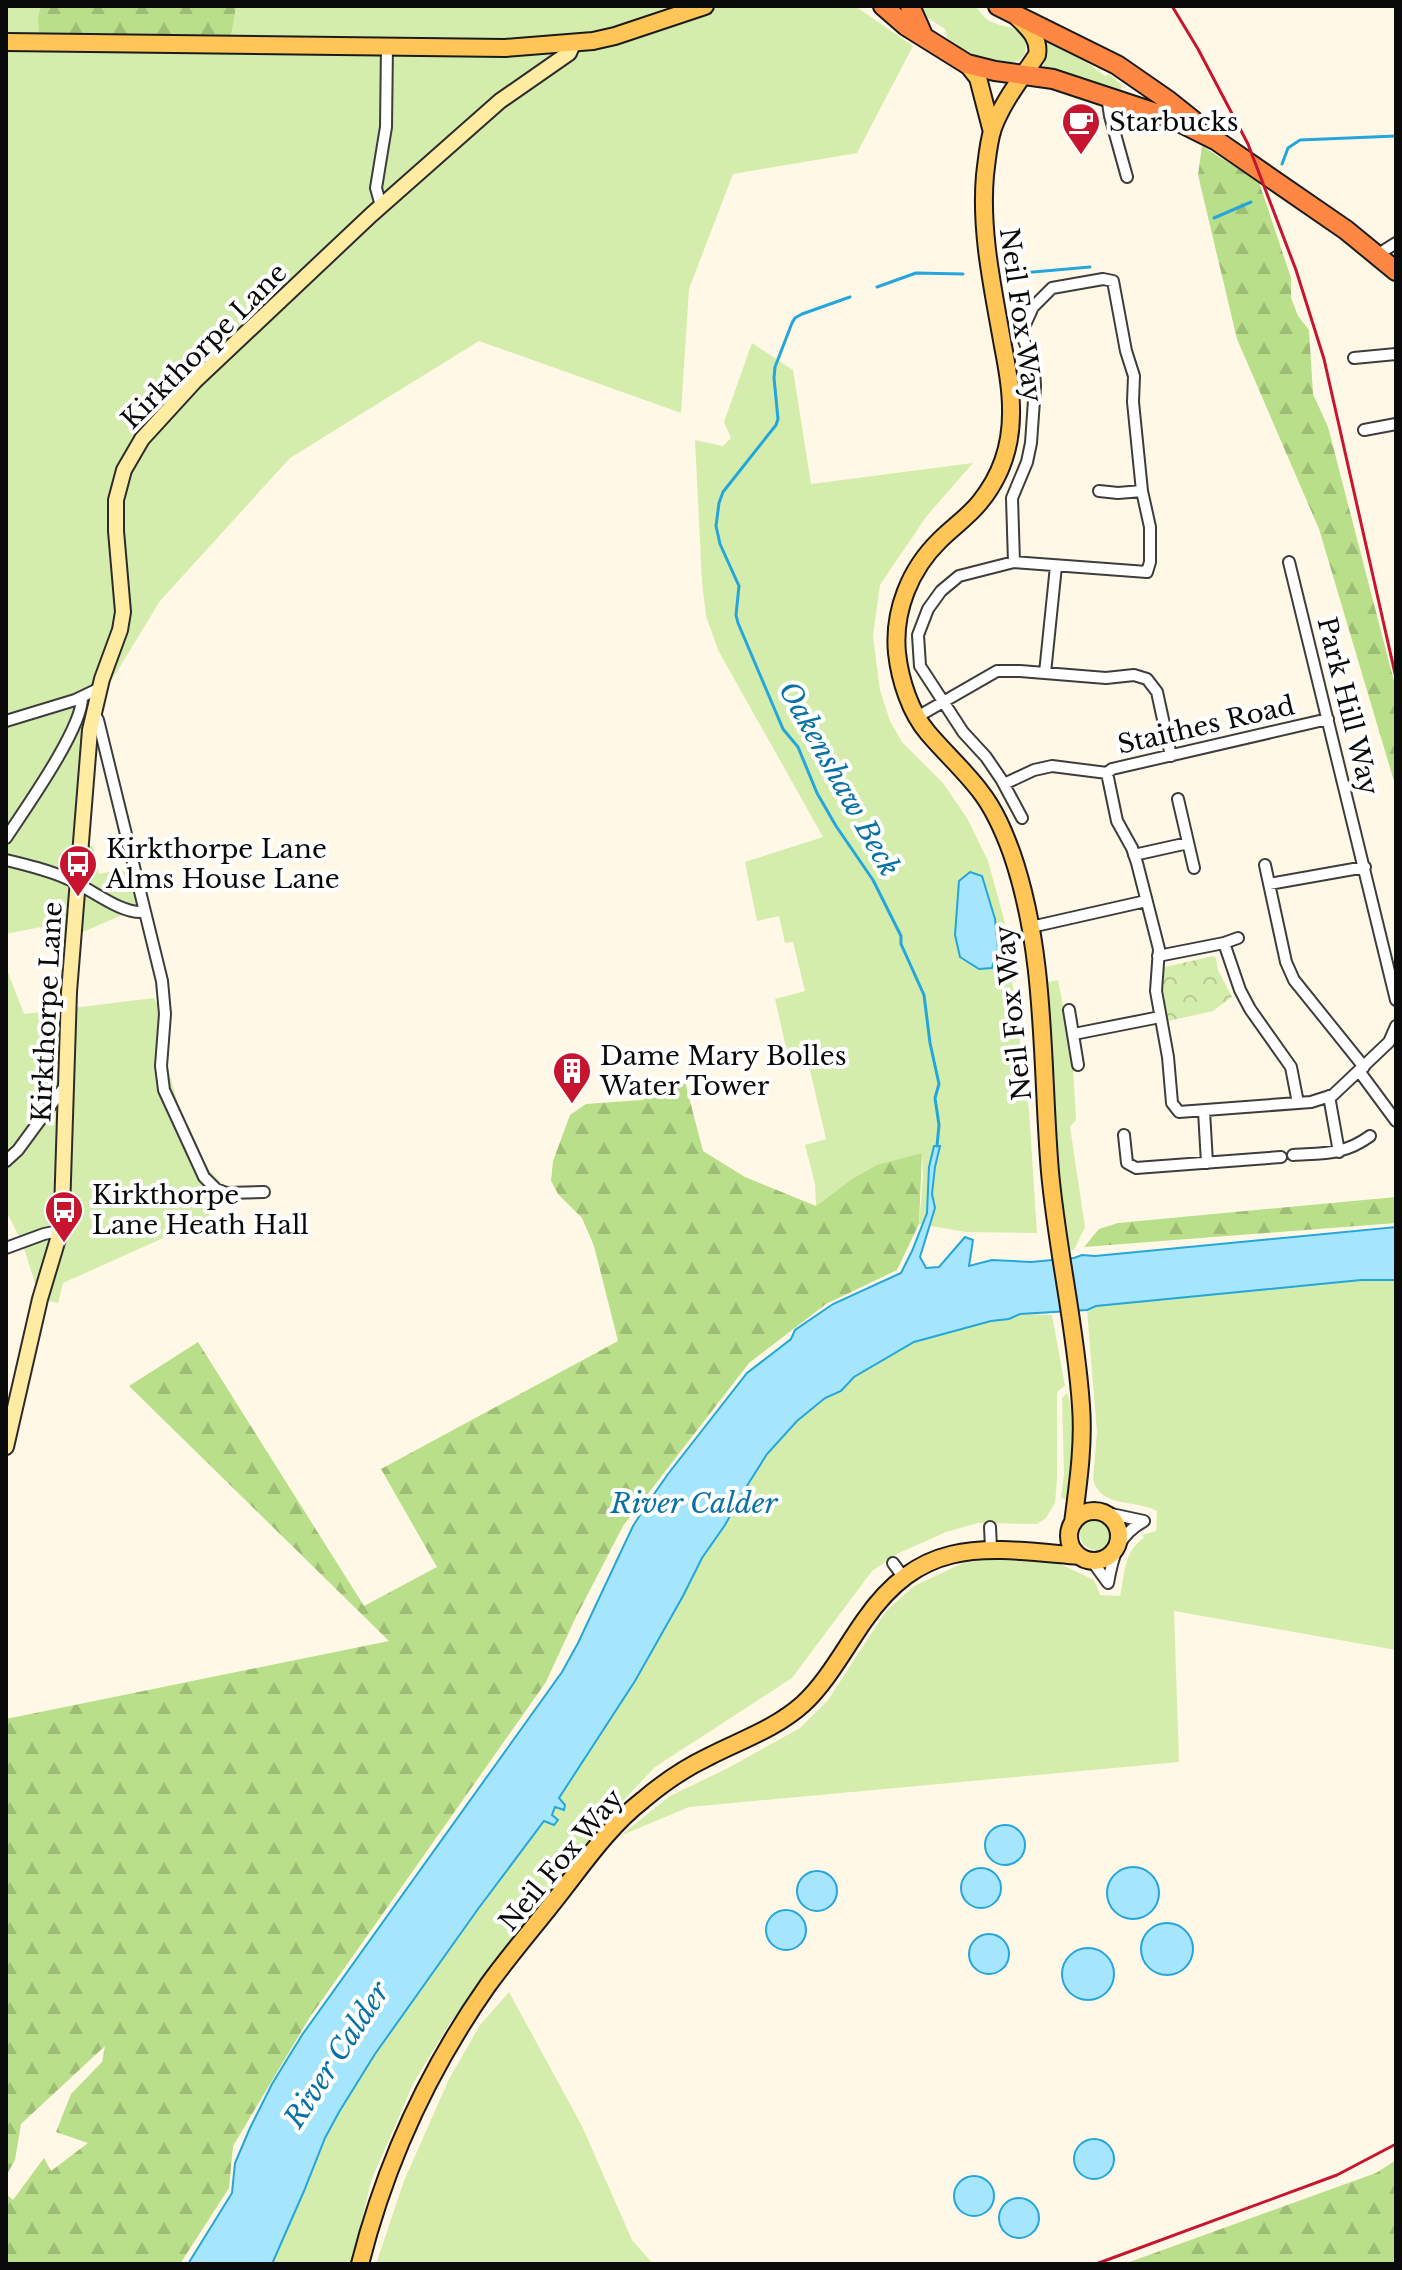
<svg xmlns="http://www.w3.org/2000/svg" width="1402" height="2270" font-family="'Libre Baskerville',serif">
<defs>
<pattern id="forest-firs" width="22" height="20" patternUnits="userSpaceOnUse" patternTransform="scale(2)"><rect width="22" height="20" fill="#b9df8a"/><path d="M5 1l3.5 6h-7zM16 11l3.5 6h-7z" fill="#9ebe76"/></pattern>
<pattern id="park-crowns" width="20" height="18" patternUnits="userSpaceOnUse" patternTransform="scale(2)"><rect width="20" height="18" fill="#d5edac"/><path d="M2 6a3 3 0 1 1 6 0M12 15a3 3 0 1 1 6 0" fill="none" stroke="#b6ca93"/></pattern>
</defs>
<rect width="100%" height="100%" fill="#fff8e6"/>
<path fill="#d5edac" d="M6,6h849l58,40 -56,107 -124,21 -44,115 -8,124 -202,-72 -189,117 -130,143 -53,87 -101,32z
M914,6h60c6,4 8,10 14,14 12,7 25,6 36,14 10,34 -20,32 -44,23 -12,-4 -22,-12 -33,-19l-2,-9 -29,-19z
M1046,38l9,1 50,37 4,-2 13,11 -2,7 -77,-25z
M752,343l41,27 18,114 162,-21 -47,54 -46,68 -7,51 7,54 10,31 12,21 41,41 24,35 21,43 16,58 25,191 8,123 -71,-1 -47,-8 4,-47 -1,-24 -70,26 -36,27 -1,-22 -10,-39 21,-6 -17,-73 -18,4 -16,-71 30,-8 -12,-49 -8,1 -6,-27 -22,5 -12,-59 78,-25 -105,-187 -12,-34 -4,-34 -7,-142 28,6 8,-8 -7,-16z
M92,704l-8,141 9,1 6,28 30,-6 11,39 -75,33 -4,-17 -55,11v-208l66,-21z
M6,967l18,47 130,-16 14,28 -2,35 16,58 27,51 12,13 -13,35 -145,65 -5,20 -18,-4 -18,-57 -16,-31z
M1058,980l14,70 4,70 -6,7 15,100 -11,23h-5l-8,-43 -13,-225z
M1361,1280h35v370l-222,-39 5,151 -490,45 -69,29 50,-40 58,-28 72,-40 28,-28 58,-89 28,-25 49,-23 32,-5 59,3 38,18 3,3 5,13 20,1c5,-20 3,-45 24,-58l-2,-3 14,-4 1,-20c-21,-12 -57,-2 -64,-32l4,-47 -10,-122 9,-4z
M1020,1314l32,1 13,71 -7,5 -1,5v84l-2,23 -9,15 -9,6 -59,-1 -32,9 -49,22 -25,17 -80,107 -137,89 -50,53 -155,203 -36,59 -43,99 -19,83h-80l32,-73 21,-53 14,-26 36,-58 103,-145 67,-88 53,-82 85,-143 19,-38 23,-33 42,-71 30,-33 28,-23 16,-7 13,-14 60,-35 77,-21 18,-2z
M1067,1393c8,12 6,92 0,107l-6,-2 3,-24 -2,-76z
M1080 1534a16 16 0 1 1 32 0a16 16 0 1 1-32 0Z
M509,1992l73,134 50,114 21,24h-277l28,-83 45,-102 31,-54z"/>
<path fill="url(#forest-firs)" d="M41,6h195l-5,29 -192,-2 -1,-16z
M1202,146l57,36 32,96v20l7,18 11,14 4,64 15,33 68,262v99l-77,-259 -82,-190 -39,-164z
M685,1082l18,69 42,26 71,29 36,-27 25,-14 45,-12 -3,71 -22,46 -71,34 -77,59 -126,163 -48,93 -29,63 -236,335 -77,129 -4,42 -49,76h-174v-70l7,6 31,-42 7,13 37,-28 -32,-11 15,-38 31,-32 3,-16 -84,78 -6,36 -9,16v-457l383,-78 -260,-255 69,-44 166,264 73,-39 -56,-98 237,-128 -24,-95 -12,-28 -24,-24 -7,-13 2,-20 17,-46 16,-11 56,-4z
M1396,1197v26l-312,24 15,-18 19,-6z
M1396,2160v104h-272l252,-91z"/>
<path fill="url(#park-crowns)" d="M1213,956l3,2 2,12 14,27 -19,14 -45,10 -9,-34 2,-19z"/>
<path fill="#a5e5fd" stroke="#24a5db" stroke-width="2" d="M970,872l12,4 13,43 3,29 -6,20 -13,1 -19,-12 -5,-22 4,-54z
M934,1146h6l-5,21 -3,27 3,14 -15,49 6,11 13,-1 26,-30 8,3 -4,26 23,-6 39,2 43,-4 8,-3 13,1 301,-29v53h-35l-265,26 -9,4 -67,4 -11,5 -18,2 -77,21 -60,35 -13,14 -16,7 -28,23 -30,33 -22,35 -20,36 -23,33 -19,38 -48,85 -76,117 6,7 -1,5 -9,-3 -3,8 6,5 -4,5 -10,-4 -66,88 -103,145 -36,58 -14,26 -21,53 -32,73h-84l44,-71 3,-30 15,-35 22,-44 30,-49 260,-363 16,-29 55,-117 14,-22 21,-30 79,-101 44,-34 4,-9 38,-26 68,-31 11,-22 15,-38 2,-46z
M985 1845a20 20 0 1 1 40 0a20 20 0 1 1-40 0Z
M1107 1893a26 26 0 1 1 52 0a26 26 0 1 1-52 0Z
M961 1888a20 20 0 1 1 40 0a20 20 0 1 1-40 0Z
M797 1891a20 20 0 1 1 40 0a20 20 0 1 1-40 0Z
M766 1930a20 20 0 1 1 40 0a20 20 0 1 1-40 0Z
M1141 1949a26 26 0 1 1 52 0a26 26 0 1 1-52 0Z
M969 1954a20 20 0 1 1 40 0a20 20 0 1 1-40 0Z
M1062 1974a26 26 0 1 1 52 0a26 26 0 1 1-52 0Z
M1074 2159a20 20 0 1 1 40 0a20 20 0 1 1-40 0Z
M954 2196a20 20 0 1 1 40 0a20 20 0 1 1-40 0Z
M999 2218a20 20 0 1 1 40 0a20 20 0 1 1-40 0Z"/>
<g fill="none" stroke-linecap="round" stroke-linejoin="round">
<path stroke="#24a5db" stroke-width="3" d="M1282,164l6,-16 12,-8 96,-4
M1214,218l37,-16
M1011,274l79,-7
M877,287l39,-14 47,1
M850,297l-48,17 -7,4 -3,5 -17,44 -1,11 4,41 -2,6 -53,67 -4,11 -3,23 4,18 19,42 -3,29 2,8 45,106 15,18 19,46 19,33 37,54 28,56v8l23,51 6,48 9,41 -4,14 4,27 -2,21"/>
<defs>
<path id="street" d="M1107,96l3,20 17,61
M381,206l-5,-18 10,-61 1,-82
M1377,255l19,-12
M1354,358l42,-4
M1364,430l32,-6
M1099,491l19,2 24,-2
M1014,562l-2,-64 15,-36 4,-19 4,-57 -1,-20 -11,-28 1,-11 9,-20 19,-19 51,-9 10,2 13,70 8,25 -1,26 9,89 8,36v35l-3,10 -133,-10 -55,14 -18,15 -13,18 -10,26 2,31 43,66 23,25 15,22 21,39
M1289,562l107,438
M1045,673l11,-107
M94,713l4,7 64,261 3,33 -4,52 3,24 40,87 12,12 10,4 38,-1
M917,717l80,-46h23l86,7 28,-3 13,4 10,13 14,64
M6,721l69,-21 25,-12
M1107,773l10,48 15,27 5,15 22,86 -3,42 12,66 4,46 7,9 132,-10 22,-7 56,-53 7,-16
M1004,784l30,-14 18,-4 55,7 5,-4 216,-50
M1178,799l16,69
M6,838c19,-29 76,-109 76,-140
M1134,855l54,-12
M6,860c21,5 42,10 62,19 22,9 52,35 75,33
M1265,865l21,97 8,18 70,87
M1269,884l96,-17
M1031,927l115,-26
M1224,943l14,-5
M1158,956l66,-13 16,47 10,19 41,58 7,36
M1069,1010l9,55
M1074,1034l86,-17
M1359,1071l37,50
M1329,1096l10,56
M1204,1111l3,52
M1124,1135l3,28 9,5 145,-11
M1293,1155c31,-2 51,0 77,-19
M6,1161l12,-11 47,-64
M6,1248l38,-14 15,-3
M990,1527l1,21
M1092,1561l16,22c5,-28 10,-48 36,-62l-42,-9
M893,1563l11,15"/>
<path id="secondary" d="M6,1447l34,-148 18,-60 4,-28 7,-219 21,-262 12,-51 18,-49 3,-18 -7,-81v-31l8,-30 18,-31 53,-58 176,-166 129,-114 69,-48 4,-9"/>
<path id="primary" d="M1017,17c11,11 23,21 20,38 -16,24 -34,46 -44,73 -5,15 -6,32 -8,47 -5,57 8,114 18,171 4,20 8,41 8,62 1,35 -9,67 -31,94 -12,15 -27,25 -40,38 -30,29 -47,71 -43,113 3,27 13,59 31,80 17,20 36,37 52,58 15,19 24,41 32,63 35,102 29,212 38,318 7,78 26,156 31,234 3,39 -3,78 -8,117
M6,42l499,6 88,-7 22,-5 90,-30
M967,64l11,14 14,54
M1069 1536a25 25 0 1 1 50 0a25 25 0 1 1-50 0Z
M360,2264c25,-99 69,-195 128,-279 21,-29 45,-57 67,-85 27,-34 53,-73 88,-100 20,-17 42,-32 65,-43 33,-17 67,-28 95,-53 24,-22 42,-56 61,-83 60,-87 124,-73 215,-65"/>
<path id="highway" d="M883,6l23,20 61,38 28,7 58,8 118,39 46,23 129,89 50,41
M910,6l12,27
M998,6l119,59 52,36 25,20"/>
</defs>
<use href="#street" stroke="#3d3d3d" stroke-width="14"/>
<use href="#secondary" stroke="#2c2c2c" stroke-width="18"/>
<use href="#primary" stroke="#1b1b1b" stroke-width="20"/>
<use href="#highway" stroke="#1b1b1b" stroke-width="22"/>
<use href="#street" stroke="#fff" stroke-width="10"/>
<use href="#secondary" stroke="#ffeba1" stroke-width="14"/>
<use href="#primary" stroke="#ffc556" stroke-width="16"/>
<use href="#highway" stroke="#ff8744" stroke-width="18"/>
<path stroke="#c71530" stroke-width="3" d="M1172,6l26,43 50,95 48,126 28,89 72,319
M1096,2264l241,-89 59,-31"/>
</g>
<defs>
<symbol id="cafe-pin" viewBox="-11 -11 22 30"><path d="M0 17L-7.5 6A9.5 9.5 0 1 1 7.5 6Z" fill="#c71530" stroke="#fff"/><path d="M-5.5-4.5H6V0H3Q3 3.5 0 3.5H-2.5Q-5.5 3.5-5.5 0ZM3-3.2v2h1.7v-2ZM-6 4.5H4V6H-6Z" fill="#fff"/></symbol>
<symbol id="bus-pin" viewBox="-11 -11 22 30"><path d="M0 17L-7.5 6A9.5 9.5 0 1 1 7.5 6Z" fill="#c71530" stroke="#fff"/><path d="M-5-6H5V4H4V6H2V4H-2V6H-4V4H-5ZM-3.5-4V0h7V-4ZM-3.5 1.2v1.5H-2V1.2ZM2 1.2v1.5H3.5V1.2Z" fill="#fff"/></symbol>
<symbol id="building-pin" viewBox="-11 -11 22 30"><path d="M0 17L-7.5 6A9.5 9.5 0 1 1 7.5 6Z" fill="#c71530" stroke="#fff"/><path d="M-4-6H4V6H1V3H-1V6H-4ZM-2.5-4.3h1.7v1.8h-1.7ZM.8-4.3h1.7v1.8H.8ZM-2.5-1h1.7V.8h-1.7ZM.8-1h1.7V.8H.8Z" fill="#fff"/></symbol>
</defs>
<g fill-rule="evenodd">
<use href="#cafe-pin" x="1059" y="100" width="44" height="60"/>
<use href="#bus-pin" x="56" y="842" width="44" height="60"/>
<use href="#building-pin" x="550" y="1049" width="44" height="60"/>
<use href="#bus-pin" x="42" y="1188" width="44" height="60"/>
</g>
<g text-anchor="middle" dominant-baseline="central" stroke-width="8" stroke-linejoin="round" paint-order="stroke">
<g font-size="26" fill="#0a0a0a" stroke="#fff" text-anchor="start">
<text x="1109" y="122">Starbucks</text>
<text x="106" y="849">Kirkthorpe Lane<tspan x="106" dy="30">Alms House Lane</tspan></text>
<text x="600" y="1056">Dame Mary Bolles<tspan x="600" dy="30">Water Tower</tspan></text>
<text x="92" y="1195">Kirkthorpe<tspan x="92" dy="30">Lane Heath Hall</tspan></text>
</g>
<g font-size="26" fill="#0a0a0a" stroke="#fff">
<text transform="translate(1021 315) rotate(82)">Neil Fox Way</text>
<text transform="translate(204 346) rotate(-45)">Kirkthorpe Lane</text>
<text transform="translate(1348 706) rotate(76)">Park Hill Way</text>
<text transform="translate(1206 725) rotate(-13)">Staithes Road</text>
<text transform="translate(47 1012) rotate(-87)">Kirkthorpe Lane</text>
<text transform="translate(1013 1013) rotate(-96)">Neil Fox Way</text>
<text transform="translate(561 1860) rotate(-50)">Neil Fox Way</text>
</g>
<g font-size="28" font-style="italic" fill="#0871a6" stroke="#fff">
<text transform="translate(839 779) rotate(61)">Oakenshaw Beck</text>
<text x="694" y="1503">River Calder</text>
<text transform="translate(337 2055) rotate(-57)">River Calder</text>
</g>
</g>
<rect width="1402" height="2270" fill="none" stroke="#0a0a0a" stroke-width="16"/>
</svg>
